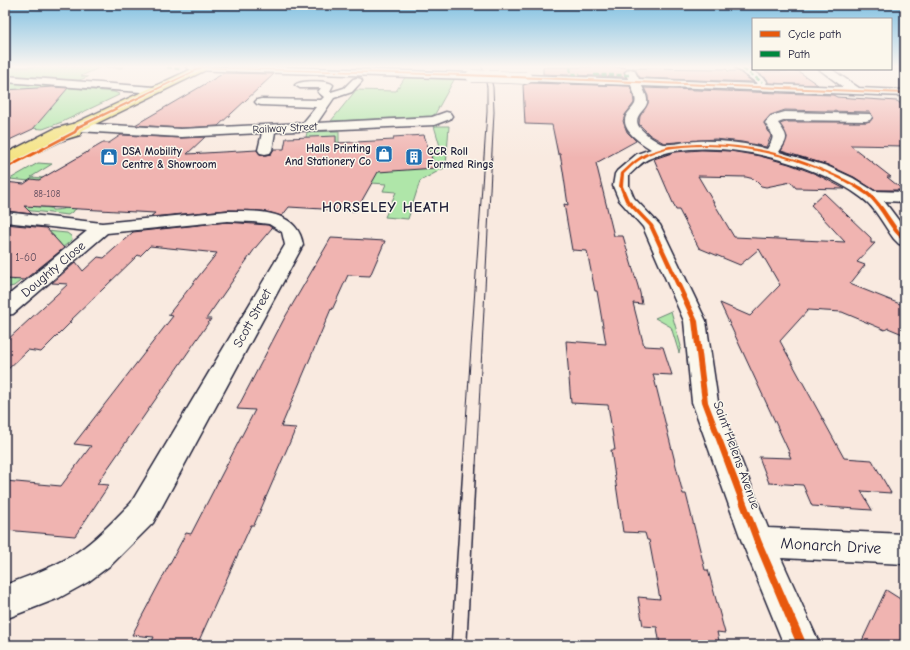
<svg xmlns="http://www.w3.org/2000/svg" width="910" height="650" font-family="'Comic Neue',sans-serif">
<rect width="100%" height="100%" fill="#f9eae0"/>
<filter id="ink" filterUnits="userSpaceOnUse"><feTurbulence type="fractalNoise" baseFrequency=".025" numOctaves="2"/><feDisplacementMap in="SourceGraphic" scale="8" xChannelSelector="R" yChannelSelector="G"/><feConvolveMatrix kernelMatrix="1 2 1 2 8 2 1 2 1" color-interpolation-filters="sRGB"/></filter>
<g filter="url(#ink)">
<path fill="#afe6a9" stroke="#688472" d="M5,67h119l-3,1 -20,-1 -20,9 7,1 -9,3 -74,-5z
M406,76l49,2 -20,36 -3,2 -101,5 25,-31 40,1z
M5,82l109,10 5,2v1l-57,27 -19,7 -38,-3z
M434,126h15l-3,41 -26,14 -12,38 -23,-2 11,-25 -13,-1 3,-7 -15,-1 -90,-15 28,-30 -3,-1 1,-5 32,-1v12l89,4 12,-1z
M38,163l14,1 -21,13 12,1 92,-6 -106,9 -19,-2z
M71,205l9,1 -12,9 -63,-7 26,-2 20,2 1,2c7,0 13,-1 19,-5z
M5,227l62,6 4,3 1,4 -58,46 -9,2v-6l4,-3 6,1 45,-36 -1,-2h-6l-1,-3 3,-2 -2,-2 -26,-2z
M671,311l10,35 -2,7 -8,-26 -16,-9z"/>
<path fill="#f0b4b1" stroke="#22223b" d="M543,67h72l14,1 -5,4 2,5 -83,-3z
M632,68l94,1 2,2h10l15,11 -113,-4 -5,-9z
M755,71h43l20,14 -50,-2 -1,-4z
M224,73l50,1 -56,52 -37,2 -46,-3z
M531,83l99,3 3,9 1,8 -9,12 -2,6 4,11 9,9 -40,22 18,73h9l17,57 2,11 -9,-1 11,43 19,1 9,28 -19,-1 30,120h3l19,76h3l17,63 -8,-1 3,13h-60l-3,-18 -14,-1 -5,-29 22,2 -11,-59h-2l-2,-7 -22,-1 -12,-82h4l-7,-45 -37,-2 -5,-62 40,3 -9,-53h-2l-8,-40 -15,-1 -8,-46 4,1 -5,-34 -3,-17h-2l-6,-29 -27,-1 -2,-39z
M53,87l15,1 -35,41 -28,13v-52z
M644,88l189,7 4,2 60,4 8,6v39l-55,-1 41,32h-4l16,13h-29l-20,-13 -26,-12 -47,-14 6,-14 -7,-13 6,-2h80l4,-1 3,-3 -3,-6 -85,-2 -14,5 -7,8 7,13 -5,11 -24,-5 -27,-3 -51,4 -14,-8 -11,-11 1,-8 8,-13v-7z
M121,135l60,3 24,-1 -18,17 70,-4 3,4 5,1 6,-1 3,-5h10l2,-11 50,-2v7l58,-3 -1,-3 31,-2 11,33 -57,4 -22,39 -67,-4 -7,9 -19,-5 -36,-1 -77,7 5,-4 -131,-7 8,8 -27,-3v-29l19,2 7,-5 8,1 64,-37h6z
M701,150l29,1 30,5 29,8 27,10 29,15 -49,-1 -5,-6 -25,5 -5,-1 -7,-7 -8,-2 -48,-1 36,61 111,5 -34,-37 13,-12 47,45v5h4l-18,19 8,3 -15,19 55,22v29l-17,-7 -3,2 -43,-18 -34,-2 -28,31 64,117 28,2 19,33 -30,-2 11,19 -60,-4 -9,-21 -34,-2 -10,-26 32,1 -2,-4h1l-70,-151 30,13 30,-31 -21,-36 -19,16 -41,-17 -20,-38h-3l-22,-51 21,-7z
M227,222l26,2 15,1 4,3 -16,19 -50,72h5l-114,165 12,1 -34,51 -70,-6v-49l56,5 30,-40 -17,-2 99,-128 -5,-1 49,-62 -67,-7 -10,10 -2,-1 -69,67h2l-30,30 -13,-2 -23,22v-30l63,-58 -16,-1 24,-21 7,9 15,-14 6,1 29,-26z
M5,224l41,4 18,20 -40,32 -19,-1z
M331,238l54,3 -15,35 -22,-1 -16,35 -1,-1 -50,118 15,1 -42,97h-3l-54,120h-47l4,-8 -22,-2 54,-102 5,1 64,-124 -18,-1 47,-90z
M886,590l19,12v43h-45z"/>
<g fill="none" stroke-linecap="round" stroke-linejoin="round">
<defs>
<path id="minor" d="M186,67h98l188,6 5,3 -5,3 -281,-9z
M735,67h12l19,13 1,2 -1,2 77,3 -24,-18h12l28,19 46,2v6l-263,-10c2,5 6,11 5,17 -2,8 -13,12 -9,22 2,5 20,19 26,19 11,1 23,-3 33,-3 24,-1 48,2 70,8 9,-13 6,-14 -2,-26l6,-7 14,-4 85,2 2,3 -2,3 -4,1 -80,-1 -8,3c10,14 11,14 1,29l48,14 26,12 21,13 31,1v10l-21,-1 21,28v16l-6,-1 -5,-5c-10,-13 -18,-31 -32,-41 -48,-37 -154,-65 -211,-40 -9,3 -15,11 -22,17v11l5,12 26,27 46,96 12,81 50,126 137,6v30l-124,-6 39,87h-36l-42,-103 -50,-140 -8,-81 -41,-94 -24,-27 -6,-14 2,-12 2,-3 20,-17 14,-5c-10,-6 -31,-19 -25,-33 2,-4 7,-8 9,-12 2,-6 -2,-13 -4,-19l-105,-4 -5,-3 5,-3 102,4 -3,-7 5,-3 4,1 5,9 119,5z
M5,76l149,11 6,3 -6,3 -149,-11z
M357,78l4,1 1,2 -10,11 -18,6 -17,25 115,-6 14,-5 4,1 2,3 -2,3 -16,6 -159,7 -3,18 -2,3 -5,1 -5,-1 -2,-3 4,-17 -81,4 -103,-6 -5,-1 -1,-3 1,-3 5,-1 103,6 122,-6 13,-16 -55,-2 -4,-1 -2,-2 2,-2 4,-1 60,1 3,-3 -6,-5 3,-4h-21l-5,-3c4,-5 34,-5 38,0l-3,6 1,1 13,-4 9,-9z
M227,211c29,0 71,-2 76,34l-150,278 -41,41 -24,18 -29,16 -54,21v-34c24,-9 47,-17 68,-30 22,-14 40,-34 58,-52l154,-258 -3,-13 -13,-8 -16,-2 -26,-1 -120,12 -94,81 -8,1v-17l82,-67 -82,-9v-10l97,11z"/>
<path id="major" d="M75,128l5,1 1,3 -1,3 -17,5 -58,28v-10l48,-24z"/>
<path id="highway" d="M196,67h13l-1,2 -125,61 -19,5 -59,29v-10l49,-25 19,-5z"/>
</defs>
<use href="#minor" stroke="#22223b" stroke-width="3"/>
<use href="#major" stroke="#22223b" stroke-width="3"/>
<use href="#highway" stroke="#22223b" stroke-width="3"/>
<use href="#minor" fill="#fbf7ec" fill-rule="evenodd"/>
<use href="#major" fill="#f4e382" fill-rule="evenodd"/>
<use href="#highway" fill="#f4e382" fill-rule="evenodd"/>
<path stroke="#22223b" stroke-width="1" d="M463,466l24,-354v-25l-5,-20
M476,466l18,-354 -1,-25 -3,-11"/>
<path stroke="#22223b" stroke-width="1.5" d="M451,645l12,-180
M467,645l9,-180"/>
<defs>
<path id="minor-bridge" d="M472,76l54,2"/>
</defs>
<use href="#minor-bridge" stroke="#22223b" stroke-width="13" stroke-linecap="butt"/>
<use href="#minor-bridge" stroke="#fbf7ec" stroke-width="12"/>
<path stroke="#00873e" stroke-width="2.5" stroke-dasharray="5 2.5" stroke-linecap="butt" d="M167,67l13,2
M570,67l1,7h9
M743,69l19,13
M594,75h37"/>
<defs>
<path id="cycleway" d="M190,67l275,7 440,18v2l-440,-18 -263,-8 -123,60 -3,5 -71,37v-3l69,-36 3,-5 122,-58z
M697,144c10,0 20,0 30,1 38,3 75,14 109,30 12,5 24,11 35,19 14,12 21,30 34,43v4c-14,-7 -24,-35 -39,-46 -47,-34 -125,-54 -183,-48 -12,1 -27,3 -38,10 -8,4 -15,11 -21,17l-1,12 6,14 24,25 45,96 10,81 54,140 45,103h-10l-43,-103 -52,-140 -10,-81 -43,-95 -24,-25 -6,-15 2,-13 13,-12 10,-7 25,-8z"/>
</defs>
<use href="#cycleway" stroke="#fbf7ec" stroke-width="2"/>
<use href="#cycleway" fill="#e8590c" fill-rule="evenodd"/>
</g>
</g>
<linearGradient id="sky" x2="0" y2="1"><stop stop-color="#7fc0e2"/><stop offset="0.42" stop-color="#fcf6f1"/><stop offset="1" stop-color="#fcf6f1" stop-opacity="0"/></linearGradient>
<rect width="910" height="158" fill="url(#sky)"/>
<defs>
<symbol id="shop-square" viewBox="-11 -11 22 22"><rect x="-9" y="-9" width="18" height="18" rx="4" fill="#1f6fb2" stroke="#fbf7ec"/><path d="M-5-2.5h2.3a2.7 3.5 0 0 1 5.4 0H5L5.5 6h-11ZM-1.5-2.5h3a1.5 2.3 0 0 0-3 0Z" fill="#fff"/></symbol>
<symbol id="building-square" viewBox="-11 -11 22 22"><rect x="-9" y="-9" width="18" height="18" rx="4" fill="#1f6fb2" stroke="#fbf7ec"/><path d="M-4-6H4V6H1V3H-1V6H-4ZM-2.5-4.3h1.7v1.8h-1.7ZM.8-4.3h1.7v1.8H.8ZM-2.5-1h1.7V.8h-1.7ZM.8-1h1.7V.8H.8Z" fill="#fff"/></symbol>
</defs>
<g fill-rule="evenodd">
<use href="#shop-square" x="374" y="144" width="20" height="20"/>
<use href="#shop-square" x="99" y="147" width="20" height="20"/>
<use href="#building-square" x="404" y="147" width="20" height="20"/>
</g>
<g text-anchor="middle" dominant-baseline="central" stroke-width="3" stroke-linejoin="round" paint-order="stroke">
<g font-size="9" fill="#564658">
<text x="47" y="194">88-108</text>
</g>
<g font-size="11" fill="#22223b" stroke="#fbf7ec">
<text transform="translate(285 128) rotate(-3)">Railway Street</text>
</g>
<g font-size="11" font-weight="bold" fill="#22223b" stroke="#fbf7ec" text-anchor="start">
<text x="371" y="148" text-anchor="end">Halls Printing<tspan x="371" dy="13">And Stationery Co</tspan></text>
<text x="122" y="151">DSA Mobility<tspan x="122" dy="13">Centre &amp; Showroom</tspan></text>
<text x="427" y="151">CCR Roll<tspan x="427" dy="13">Formed Rings</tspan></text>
</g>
<g font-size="11" fill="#564658">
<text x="26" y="257">1-60</text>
</g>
<g font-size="13" fill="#22223b" stroke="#fbf7ec">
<text transform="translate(53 269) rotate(-40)">Doughty Close</text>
<text transform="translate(252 318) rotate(-61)">Scott Street</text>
<text transform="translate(737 455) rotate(70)">Saint Helens Avenue</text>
</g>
<g font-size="14" font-weight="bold" letter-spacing="1" fill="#22223b" stroke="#fbf7ec">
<text x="386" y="207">HORSELEY HEATH</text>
</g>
<g font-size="16" fill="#22223b" stroke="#fbf7ec">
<text transform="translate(831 546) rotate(3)">Monarch Drive</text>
</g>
</g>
<rect width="910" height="650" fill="none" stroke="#fbf7ec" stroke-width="20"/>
<rect x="10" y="10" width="890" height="630" fill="none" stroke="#22223b" stroke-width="1.5" filter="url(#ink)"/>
<rect x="752" y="18" width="140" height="52" fill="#fbf7ec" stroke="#a4a2a5"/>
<rect x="760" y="31" width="20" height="6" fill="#e8590c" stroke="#a4a2a5"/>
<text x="788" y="38" font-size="12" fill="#22223b">Cycle path</text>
<rect x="760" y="51" width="20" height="6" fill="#00873e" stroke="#a4a2a5"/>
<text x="788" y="58" font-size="12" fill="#22223b">Path</text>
</svg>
